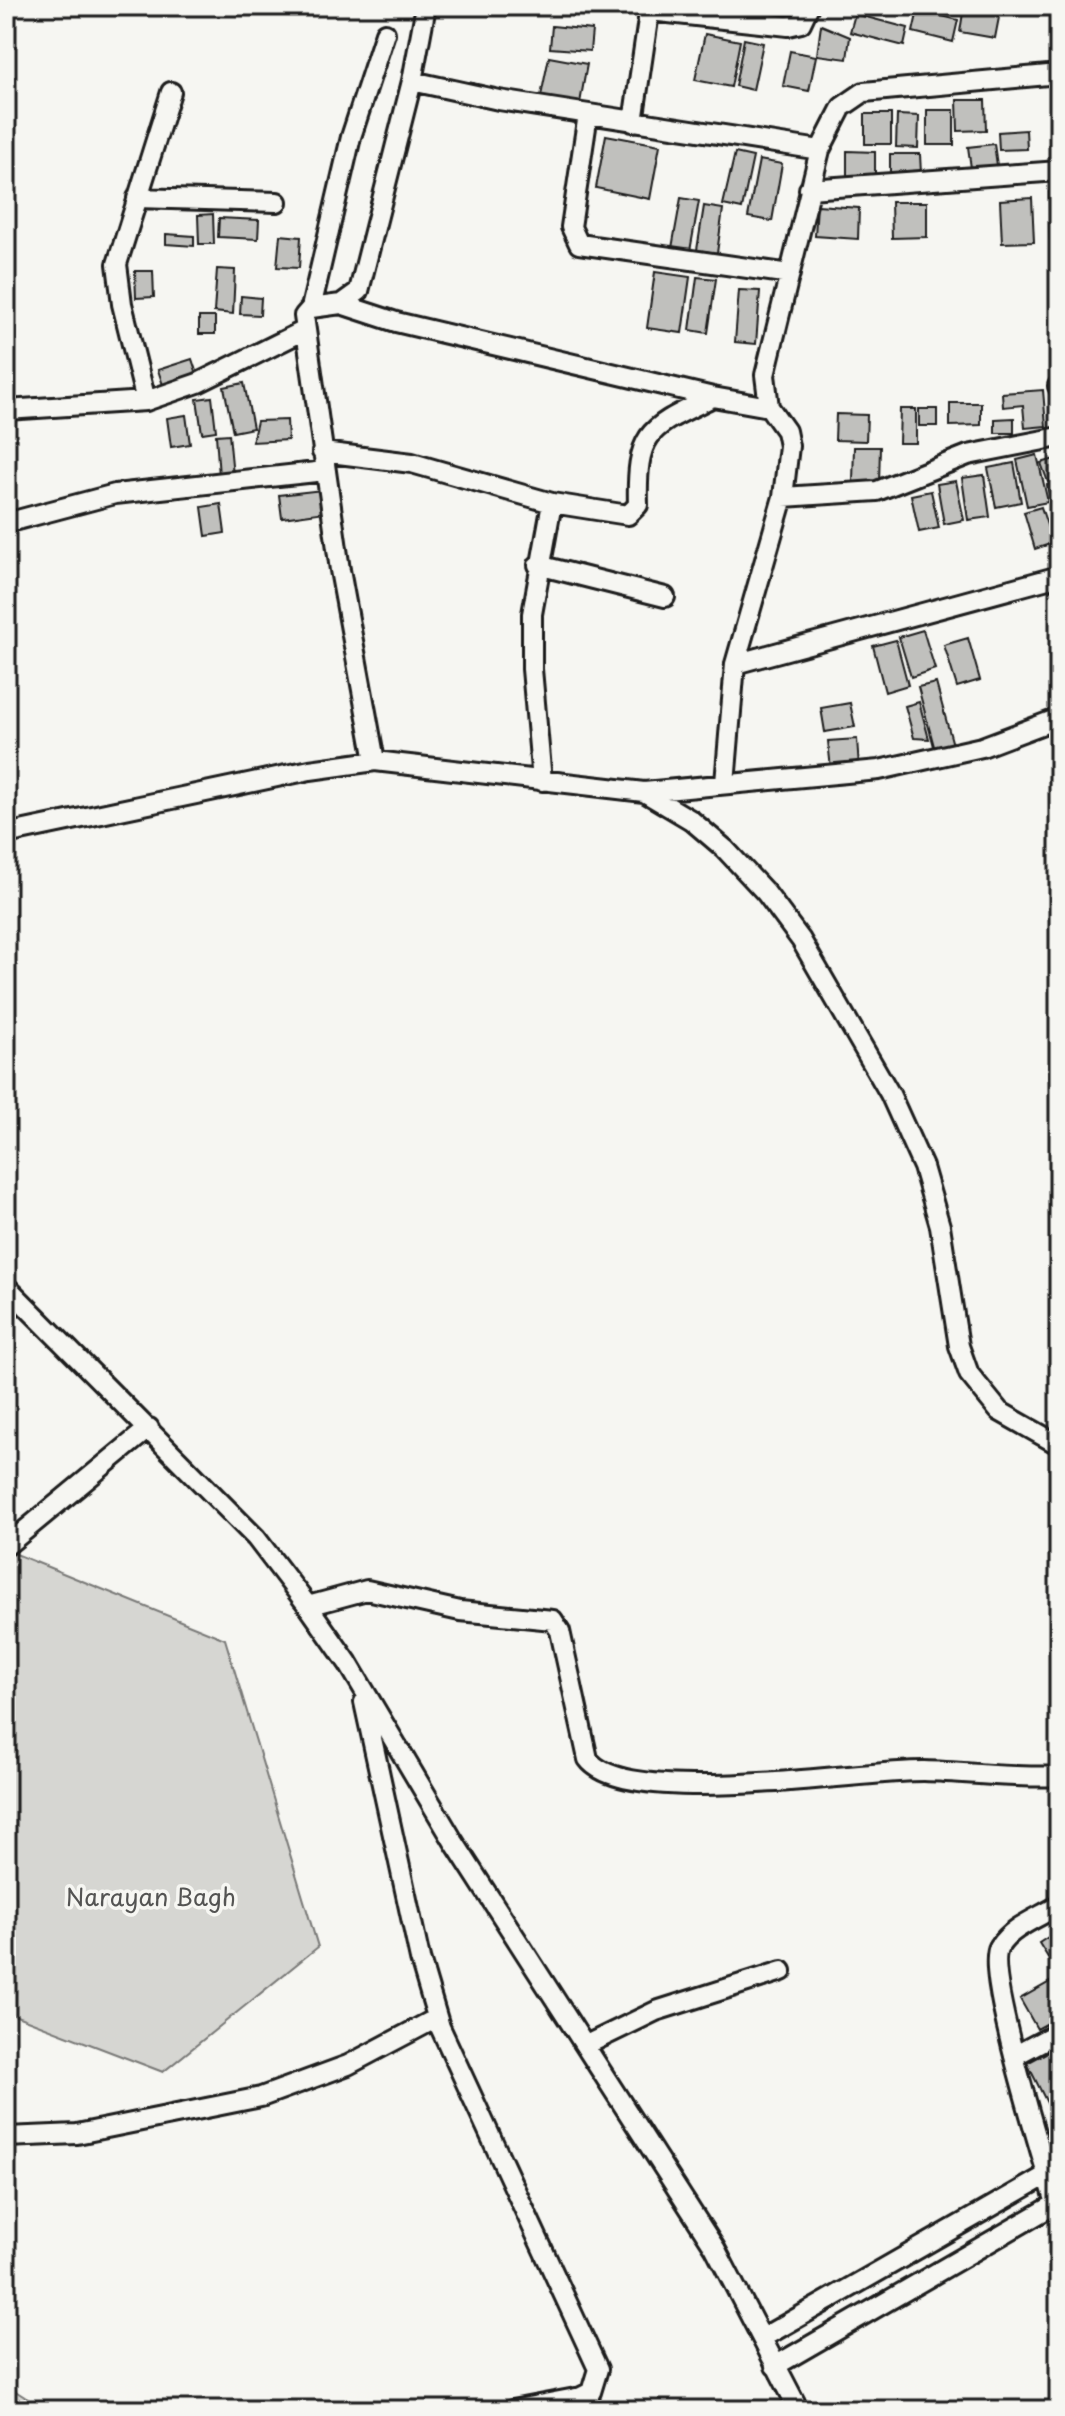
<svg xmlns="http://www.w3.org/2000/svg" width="1065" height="2416" font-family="'Playpen Sans',sans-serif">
<rect width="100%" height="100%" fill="#f6f6f2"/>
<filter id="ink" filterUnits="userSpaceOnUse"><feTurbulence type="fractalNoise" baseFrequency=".0125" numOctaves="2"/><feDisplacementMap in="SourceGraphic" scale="16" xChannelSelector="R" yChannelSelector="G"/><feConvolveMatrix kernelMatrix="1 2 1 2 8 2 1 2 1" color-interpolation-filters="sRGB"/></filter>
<g filter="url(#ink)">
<path fill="#d6d6d2" stroke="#797977" stroke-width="2" d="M6,1550l219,89 93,308 -155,125 -157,-60z
M6,2385l39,25h-39z"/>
<path fill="#c0c0bd" stroke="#1c1c1c" stroke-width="2" d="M964,6l36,6 -5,26 -35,-6z
M918,10l40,10 -5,22 -40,-10z
M855,14l53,14 -4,18 -54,-14z
M821,25l29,12 -3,22 -30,-4z
M552,26l40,4 -2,21 -40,-3z
M705,34l35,7 -9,46 -36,-7z
M744,39l19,4 -10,47 -18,-4z
M790,51l26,5 -7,35 -26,-5z
M549,57l38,7 -7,39 -39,-7z
M957,100h28l1,30 -28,1z
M927,110h27v35h-27z
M865,114h26v30h-26z
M897,115l22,1 -1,32 -22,-1z
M1026,130l1,19 -28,1 -1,-18z
M606,135l54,10 -10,54 -54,-11z
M994,144l3,21 -26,3 -3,-21z
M847,151l28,1v29h-28z
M735,153l18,4 -11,52 -19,-4z
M890,154h30l1,20h-31z
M759,160l23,4 -10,57 -24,-4z
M1049,192h10v47h-9z
M681,198l18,3 -9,50 -18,-3z
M1032,198l2,44 -32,1 -2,-43z
M891,202h36v35l-35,1z
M817,205l42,3 -1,31 -43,-3z
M704,206l19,3 -6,44 -20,-3z
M213,214l1,30h-15l-1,-29z
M219,218l40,2 -1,19 -40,-2z
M166,234l28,2v10l-28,-2z
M280,235l21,2 -2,31 -22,-1z
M217,269l18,1 -2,44 -19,-2z
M135,271h18l1,26 -18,1z
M655,272l35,5 -8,56 -35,-5z
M697,277l19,2 -8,54 -18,-3z
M739,290l21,1 -4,53 -21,-2z
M241,296l20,2 -1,17 -20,-1z
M199,317h16v17h-16z
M192,359l5,15 -34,11 -5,-15z
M244,383l9,45 -20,4 -9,-45z
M1043,390l3,36 -21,2 -2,-23 -20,2 -1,-14z
M212,397l4,34 -14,2 -5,-34z
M950,403h31v22l-31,1z
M900,409h16v34h-17z
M919,409h18v17h-18z
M836,414l31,1 -1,26 -31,-1z
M186,415l4,29 -19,3 -4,-29z
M1014,418v15h-19v-14z
M287,420l1,20 -36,2 5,-21z
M229,434l4,41 -14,1 -3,-41z
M854,447h26l-1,36 -26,-1z
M1037,455l11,47 -21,4 -10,-46z
M1058,458l1,20 -11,4 -7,-19z
M1014,463l7,39 -25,5 -8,-39z
M984,475l6,42 -22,3 -6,-42z
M956,481l8,39 -20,4 -7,-40z
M1059,482v13l-9,3 -3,-13z
M322,490l3,22 -43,6 -3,-23z
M931,491l8,37 -20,4 -8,-37z
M221,504l4,29 -19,3 -4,-29z
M1041,507l12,36 -18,6 -11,-37z
M1059,513v25l-3,1 -8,-23z
M923,630l12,39 -24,8 -12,-40z
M968,638l12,42 -23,7 -13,-42z
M896,640l12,45 -23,7 -12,-46z
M936,683l17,62 -18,5 -17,-63z
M919,702l10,37 -15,-1 -9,-32z
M850,703l5,24 -30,5 -4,-24z
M857,739l2,28 -28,2 -3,-28z
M1059,1930v41l-2,1 -18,-29z
M1057,1978l2,39 -22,12 -17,-30z
M1057,2047l2,52 -11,6 -21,-42z"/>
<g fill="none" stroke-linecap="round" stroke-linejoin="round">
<defs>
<path id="minor" d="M650,11l138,15 13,-3 8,-17
M412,81l87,19 321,50
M588,114l-17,113 8,17 211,30
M633,122l17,-116
M809,189l250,-18
M137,198l140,4
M341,304l55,18 317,75 56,10
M311,308l40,-171 34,-104
M1058,386l1,2
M146,401l-24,-97 -5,-40 54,-172
M6,410l140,-9 52,-18 105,-52
M322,452l90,11 140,40 76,12 10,-10c-2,-76 12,-77 75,-108
M783,497l94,-6 91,-36 91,-18
M6,523l109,-29 210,-23
M538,565l127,32
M735,664l324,-88
M375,761l-35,-191 -36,-254 7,-8 30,-4 18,-13 53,-210 14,-75
M542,781l-10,-112v-55l20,-111
M725,783l10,-119 48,-167 6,-51 -3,-15 -17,-24 -4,-32 55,-225 22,-43 22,-15 195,-18
M644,792l235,-22 103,-23 77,-29
M6,834l304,-64 65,-9 269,31 47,28 34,29 41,44 35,47 89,154 33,73 17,59 19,120 10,28 30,37 60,34
M6,1286l250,252 52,68 40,57 106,179 261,406 84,162
M6,1546l143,-118
M308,1606l59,-16 93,21 93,9 7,11 28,128c37,51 272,11 336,12 46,1 89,8 135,5
M364,1702l56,257 20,68 158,342 -7,23 -10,5 -69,13
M586,2045l70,-34 126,-40
M1014,2056l45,-24
M6,2137l71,-3 184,-37 87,-32 89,-47
M1056,2204c-11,-39 -72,-231 -57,-257 12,-20 41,-30 60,-42
M762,2338l297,-170
M775,2366l284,-164"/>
</defs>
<use href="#minor" stroke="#1c1c1c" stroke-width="24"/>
<use href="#minor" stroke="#f6f6f2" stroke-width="18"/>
</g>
</g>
<g text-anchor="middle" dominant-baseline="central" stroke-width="7" stroke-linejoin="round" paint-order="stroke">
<g font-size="24" fill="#545453" stroke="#f6f6f2">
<text x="151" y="1896">Narayan Bagh</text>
</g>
</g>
<rect width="1065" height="2416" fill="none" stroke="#f6f6f2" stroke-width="32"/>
<rect x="16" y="16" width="1033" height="2384" fill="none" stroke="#1c1c1c" stroke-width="3" filter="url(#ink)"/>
</svg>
